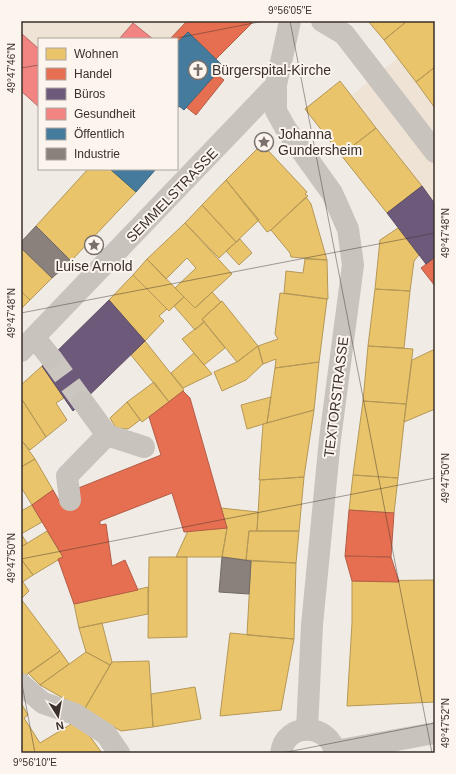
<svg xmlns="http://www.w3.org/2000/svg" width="456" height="774" font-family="Arial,sans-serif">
<rect width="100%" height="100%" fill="#f0ebe5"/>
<path fill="#eee3d5" d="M21,21h166l-17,18h-17l-20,-16 -14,16h-80v10l-18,-16z
M398,58l37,50v96l-84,-108z"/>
<path fill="#e9c46a" stroke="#b59857" d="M368,21h39l-23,19z
M407,21h28v46l-19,15 -32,-42z
M435,67v41l-19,-26z
M340,81l36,47 -35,27 -36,-46z
M376,128l46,58 -35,27 -46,-58z
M262,144l45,48 -2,2 3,2 -37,34 -4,2 -41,-52z
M88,169h22l26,23 -65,69 -35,-35z
M226,180l33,40 -23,22 -34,-37z
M306,197l5,7 16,56 -36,-3 -1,-4 -19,-23z
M202,205l34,37 -17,16 -34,-35z
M185,223l47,51 -37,34 -20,-20 21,-20 -9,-10 -21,21 -19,-20z
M398,228l21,27 -5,6 -4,30 -35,-2 5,-49z
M240,239l12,14 -13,12 -13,-14z
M23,249l29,29 -22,22 -9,-9v-40z
M147,259l37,38 -15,14 -36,-36z
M305,259l22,1 1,39 -44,-6 2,-22 17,2z
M133,275l34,34 -8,7 5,5 -19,20 -36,-41z
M375,289l35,2 -6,57 -36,-2z
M21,291l9,9 -9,9z
M212,292l9,10 -19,17 2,3 -9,8 -21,-24 10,-9 11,11z
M280,293l47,6 -8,63 -44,6 1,-9 -13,5 -5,-18 20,-7 -3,-5z
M222,301l36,45 -21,16 -35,-43z
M204,322l21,26 -21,17 -22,-26z
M145,341l39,49 -15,12 -38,-47z
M258,346l5,18 -17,16 -24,11 -8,-19 23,-10z
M368,346l45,3 -7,55 -43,-3z
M435,349v60l-31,13 8,-62z
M194,353l18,21 -29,14 -12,-15z
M319,362l-5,48 -47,13 8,-55z
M42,366l22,32 -8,5 11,17 -21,17 -25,-39v-13z
M154,382l15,20 -27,20 -15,-20z
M271,397l-4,26 -20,6 -6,-24z
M21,398l25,39 -16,13 -7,-8 -2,2z
M363,401l43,3 -8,74 -45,-3z
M127,402l13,18 -12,9 -12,-1 -6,-10z
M314,410l-10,67 -45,3 4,-56z
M23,442l12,17 -14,8v-23z
M35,459l18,31 -21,15 -11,-18v-20z
M353,475l45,3 -4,35 -45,-3z
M304,477l-5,54h-42l3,-51z
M32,505l10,17 -21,12 6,9 -6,4v-36z
M221,508l37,4 -1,19h-8l-3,29 -24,-3 5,-29z
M227,528l-5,29h-46l12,-26z
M47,531l16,26 -30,18 -12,-16v-12z
M249,531h50l-3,32 -50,-3z
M149,557h38v80l-39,1z
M21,559l12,16 -12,8z
M251,561l45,2 -2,76 -47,-4z
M435,580v122l-88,4 5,-83v-42z
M23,582l6,9 -8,8v-16z
M148,587v27l-69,14 -5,-24z
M21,599l39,52 -35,25 -4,-5z
M102,623l10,39 -2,3 -24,-13 -7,-24z
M230,633l64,6 -13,71 -61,6z
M60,651l9,13 -29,21 -12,-12z
M86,652l24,13 -26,45 -44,-25z
M149,661l4,66 -32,4 -37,-21 28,-48z
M195,687l6,32 -48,8 -2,-33z
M21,703l7,12 -4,3 16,25 38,-23 24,33h-81z"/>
<path fill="#e76f51" stroke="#b35c46" d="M187,21h67l-38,38 -28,-27 -11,11v-4h-7z
M216,74l8,6 -28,35 -10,-8z
M435,257v29l-14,-18z
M183,391l7,7 37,130 -43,4 -12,-39 -72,28v4l6,-1 6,42 13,-6 13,30 -64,14 -16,-45 5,-2 -31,-52 21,-15 8,14 15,-15 85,-34 -12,-38z
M349,510l45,3 -3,44 -46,-1z
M345,556l46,1 8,25 -47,-1z"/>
<path fill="#6d597a" stroke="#5e4d62" d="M422,186l13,18v53l-9,7 -39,-51z
M109,300l36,41 -72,70 -31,-45z"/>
<path fill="#f28482" stroke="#bb6b68" d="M133,23l20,16h-34z
M21,33l18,16v58l-18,-16z"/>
<path fill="#457b9d" stroke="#42647b" d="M188,32l35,34 -39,44 -5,-4 -2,3v-66z
M110,169h46l-20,23z"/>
<path fill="#8a817c" stroke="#726964" d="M36,226l35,35 -19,17 -31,-30v-6z
M222,557l29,4 -2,33 -30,-2z"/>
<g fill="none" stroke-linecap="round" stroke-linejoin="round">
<path stroke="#ccc6c0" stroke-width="22" stroke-dasharray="22 11" stroke-linecap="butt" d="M51,358l32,44"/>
<path stroke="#c9c3be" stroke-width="22" d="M322,21l22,13 91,118
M276,85v26l10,18 46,64 16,36 5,36 -23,174 -18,186 -5,104
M35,338l16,20
M21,351l255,-266 14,-64
M83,402l24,33 37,12
M70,500l-3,-24 40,-41
M21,684l22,19 32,11 31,20 13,19
M335,751l100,-18
M281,753c4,-32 49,-30 54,0"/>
</g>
<path fill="none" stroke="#3b302b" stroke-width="1" stroke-opacity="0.45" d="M290,21l142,732M172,39l92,-18M21,68l18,-3M21,313l414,-80M21,559l414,-81M21,679l14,74M282,753l153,-30"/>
<defs>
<symbol id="church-ring" viewBox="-11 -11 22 22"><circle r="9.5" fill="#fbf5ee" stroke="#7a716c" stroke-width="1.5"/><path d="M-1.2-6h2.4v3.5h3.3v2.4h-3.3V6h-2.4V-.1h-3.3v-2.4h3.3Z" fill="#7a716c"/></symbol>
<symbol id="sight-ring" viewBox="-11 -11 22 22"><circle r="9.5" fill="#fbf5ee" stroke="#7a716c" stroke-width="1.5"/><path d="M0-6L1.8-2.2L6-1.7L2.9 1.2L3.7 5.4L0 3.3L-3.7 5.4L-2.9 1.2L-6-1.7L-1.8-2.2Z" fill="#7a716c"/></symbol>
</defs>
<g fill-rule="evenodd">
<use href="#church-ring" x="187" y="59" width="22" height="22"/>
<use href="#sight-ring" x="253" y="131" width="22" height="22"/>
<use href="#sight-ring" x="83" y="234" width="22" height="22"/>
</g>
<g text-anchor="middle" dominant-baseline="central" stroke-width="4" stroke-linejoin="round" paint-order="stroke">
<g font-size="14" fill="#3b302b" stroke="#fbf5ee" text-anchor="start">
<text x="212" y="70">Bürgerspital-Kirche</text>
<text x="278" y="134">Johanna<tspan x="278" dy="16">Gundersheim</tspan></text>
<text x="94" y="266" text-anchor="middle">Luise Arnold</text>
</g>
<g font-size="14" fill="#3b302b" stroke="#fbf5ee">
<text transform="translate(172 195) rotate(-46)">SEMMELSTRASSE</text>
<text transform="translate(336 397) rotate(-83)">TEXTORSTRASSE</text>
</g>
</g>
<rect width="456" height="774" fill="none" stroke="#fbf5ee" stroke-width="44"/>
<rect x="38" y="38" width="140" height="132" fill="#fbf5ee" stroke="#aea6a0"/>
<rect x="46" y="48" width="20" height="12" fill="#e9c46a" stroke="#aea6a0"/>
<text x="74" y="58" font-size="12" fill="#3b302b">Wohnen</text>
<rect x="46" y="68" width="20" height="12" fill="#e76f51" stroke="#aea6a0"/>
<text x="74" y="78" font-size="12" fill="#3b302b">Handel</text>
<rect x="46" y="88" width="20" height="12" fill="#6d597a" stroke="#aea6a0"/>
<text x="74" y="98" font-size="12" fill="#3b302b">Büros</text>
<rect x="46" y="108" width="20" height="12" fill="#f28482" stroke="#aea6a0"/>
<text x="74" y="118" font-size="12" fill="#3b302b">Gesundheit</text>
<rect x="46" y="128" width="20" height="12" fill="#457b9d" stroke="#aea6a0"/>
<text x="74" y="138" font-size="12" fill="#3b302b">Öffentlich</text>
<rect x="46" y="148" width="20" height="12" fill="#8a817c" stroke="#aea6a0"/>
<text x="74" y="158" font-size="12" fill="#3b302b">Industrie</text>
<g transform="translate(58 716) rotate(169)" stroke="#fbf5ee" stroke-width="3" paint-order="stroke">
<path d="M0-3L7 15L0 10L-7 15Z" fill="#3b302b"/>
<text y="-6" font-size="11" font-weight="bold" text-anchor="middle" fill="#3b302b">N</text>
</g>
<rect x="22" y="22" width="412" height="730" fill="none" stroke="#3b302b" stroke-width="1.5"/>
<g font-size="10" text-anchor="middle" fill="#3b302b">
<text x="290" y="14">9°56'05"E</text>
<text transform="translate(11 68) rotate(-90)" y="4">49°47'46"N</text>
<text transform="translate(445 233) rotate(-90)" y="4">49°47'48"N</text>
<text transform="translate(11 313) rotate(-90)" y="4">49°47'48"N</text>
<text transform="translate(445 478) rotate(-90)" y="4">49°47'50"N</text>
<text transform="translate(11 558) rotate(-90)" y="4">49°47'50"N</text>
<text transform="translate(445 723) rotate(-90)" y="4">49°47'52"N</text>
<text x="35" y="766">9°56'10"E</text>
</g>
</svg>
